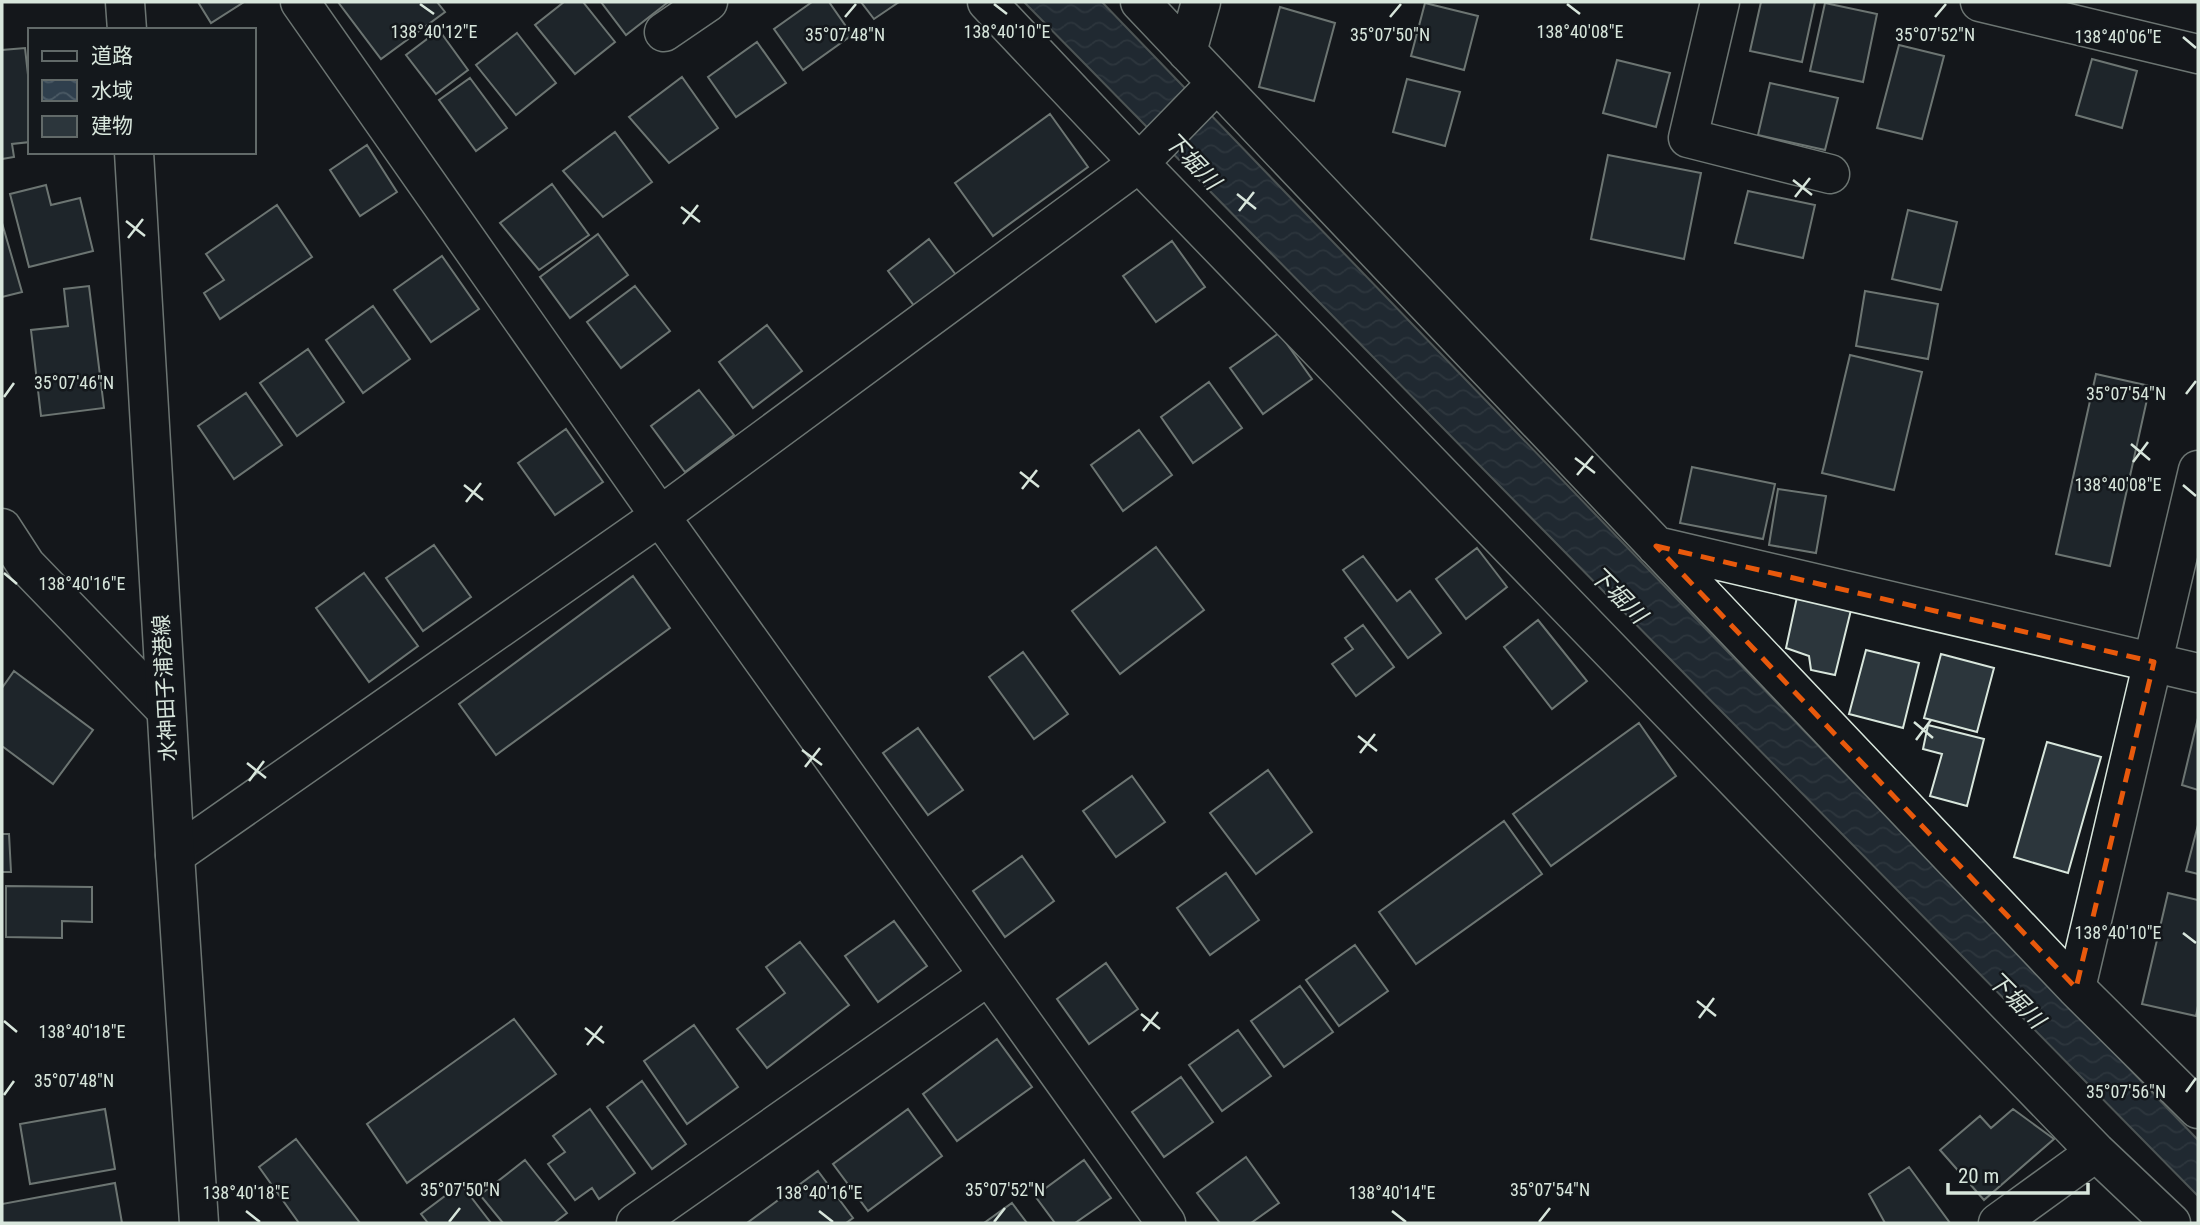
<svg xmlns="http://www.w3.org/2000/svg" width="2200" height="1225" font-family="'Roboto Condensed','Noto Sans JP',sans-serif">
<defs>
<pattern id="water-waves" width="16" height="10" patternUnits="userSpaceOnUse" patternTransform="scale(1.75)"><rect width="16" height="10" fill="#2f3f4d"/><path d="M0 5q4-4 8 0t8 0" fill="none" stroke="#4c5b66"/></pattern>
</defs>
<rect width="100%" height="100%" fill="#14181c"/>
<path fill="url(#water-waves)" stroke="#939e99" stroke-width="2" d="M1024,2h78l1096,1138v56z"/>
<path fill="#2c363c" stroke="#d8e6dc" stroke-width="2" d="M198,2h46l-33,21z
M338,2h99l8,10 -64,47z
M564,2h19l32,40 -40,32 -40,-49z
M601,2h65l1,1 -41,32z
M812,2h17l23,33 -49,35 -29,-41z
M861,2h38l-25,17z
M1761,2h54l-13,60 -52,-11z
M1425,3l53,13 -14,54 -53,-14z
M1825,3l52,11 -14,68 -53,-11z
M1280,7l55,16 -21,78 -55,-14z
M439,30l29,40 -32,24 -30,-39z
M517,33l39,50 -40,32 -40,-50z
M757,42l29,41 -50,34 -28,-40z
M1899,45l45,11 -22,83 -45,-11z
M25,48l5,45v49l-18,2 2,13 -12,2v-109z
M2092,59l45,12 -15,57 -46,-13z
M1617,60l53,13 -14,54 -53,-14z
M682,77l36,51 -49,35 -40,-46z
M470,78l37,50 -31,23 -37,-51z
M1407,79l53,13 -15,54 -52,-14z
M1770,83l68,15 -13,52 -67,-15z
M1050,114l38,53 -95,69 -38,-53z
M615,132l37,50 -49,35 -40,-46z
M367,145l30,47 -37,24 -30,-46z
M1608,155l93,18 -17,86 -93,-20z
M552,184l37,51 -50,35 -39,-47z
M46,185l5,20 29,-7 13,53 -64,16 -19,-73z
M1748,191l67,14 -12,53 -68,-15z
M277,205l35,52 -92,62 -16,-26 20,-13 -18,-26z
M1908,210l49,12 -16,68 -49,-11z
M2,223l20,69 -20,5z
M598,234l30,41 -58,43 -30,-41z
M929,239l27,36 -41,32 -27,-36z
M1172,241l33,46 -49,35 -33,-46z
M442,256l37,53 -48,33 -37,-52z
M89,286l15,122 -63,8 -10,-86 37,-4 -4,-37z
M635,286l35,45 -49,37 -34,-46z
M1865,291l73,13 -10,55 -72,-13z
M373,306l37,53 -47,34 -37,-53z
M767,325l35,46 -49,37 -34,-46z
M1279,333l33,46 -49,35 -33,-46z
M308,349l36,53 -47,34 -37,-53z
M1850,355l72,17 -28,118 -72,-17z
M2096,374l54,12 -40,180 -54,-12z
M1209,382l33,46 -49,35 -32,-46z
M699,390l35,45 -49,37 -34,-46z
M246,393l36,52 -48,34 -36,-53z
M566,429l37,53 -48,33 -37,-52z
M1139,430l33,45 -49,36 -32,-46z
M1692,467l83,17 -12,55 -83,-16z
M1778,489l48,7 -10,57 -47,-8z
M434,545l37,52 -48,34 -37,-53z
M1156,547l48,63 -84,64 -48,-63z
M1477,548l30,39 -41,32 -30,-40z
M1363,556l34,45 13,-10 31,42 -33,25 -65,-88z
M364,573l54,73 -49,36 -53,-74z
M633,576l37,52 -174,127 -37,-51z
M1797,597l54,13 -16,65 -24,-5 -2,-14 -23,-8z
M1538,620l49,61 -35,28 -48,-62z
M1363,625l31,42 -38,29 -24,-32 21,-15 -8,-11z
M1866,650l53,13 -16,65 -54,-14z
M1023,652l45,62 -34,25 -45,-62z
M1941,654l53,14 -17,64 -53,-14z
M14,671l79,59 -40,54 -51,-38v-58z
M2198,718v72l-16,-5z
M1639,723l37,53 -125,90 -38,-52z
M1928,725l56,14 -17,67 -37,-10 12,-42 -19,-5z
M918,728l45,62 -35,25 -45,-62z
M2047,742l54,15 -33,116 -54,-16z
M1268,770l44,62 -56,42 -46,-61z
M1132,776l33,46 -49,35 -33,-46z
M1504,821l38,53 -126,90 -37,-52z
M2198,825v49l-12,-3z
M2,834h7l2,38h-9z
M1022,856l32,45 -49,36 -32,-46z
M1226,873l33,47 -49,35 -33,-47z
M6,886l86,1v35l-30,-1v17l-56,-1z
M2168,893l30,7v106l-2,10 -54,-12z
M894,921l33,45 -49,36 -33,-46z
M800,942l49,63 -82,63 -30,-39 48,-36 -19,-26z
M1355,945l33,46 -49,35 -33,-46z
M1106,963l32,46 -49,35 -32,-45z
M1300,986l33,46 -49,35 -33,-46z
M514,1019l42,55 -149,109 -40,-59z
M694,1025l44,62 -51,37 -43,-63z
M1238,1030l33,46 -49,35 -33,-46z
M997,1039l35,48 -75,54 -34,-47z
M1181,1077l32,45 -49,35 -32,-45z
M642,1081l44,63 -34,25 -45,-62z
M105,1109l10,60 -85,15 -10,-60z
M590,1109l45,64 -36,26 -7,-11 -17,12 -27,-36 17,-12 -12,-16z
M908,1109l34,47 -74,55 -35,-47z
M2013,1109l41,30 -70,61 -44,-50 40,-34 11,12z
M296,1139l64,84h-61l-40,-56z
M1246,1157l33,46 -28,20h-31l-23,-30z
M525,1160l42,53 -13,10h-51l-23,-28z
M1084,1160l27,38 -36,25h-20l-20,-27z
M1909,1167l41,56h-65l-16,-29z
M818,1171l35,47 -7,5h-99z
M115,1183l7,40h-120v-19z
M461,1184l30,39h-63l-7,-9z
M1012,1203l15,20h-43z"/>
<g fill="none" stroke-linecap="round" stroke-linejoin="round">
<defs>
<path id="minor" d="M300,2l360,514 506,707
M987,2l152,161 957,989 75,71
M1140,2l936,986 122,121
M1720,2l-32,136 142,36
M1980,2l218,52
M664,32l44,-30
M1187,52l14,-50
M2,528l24,37 140,145
M1656,546l542,127
M175,855l485,-339 479,-353 78,-80
M2076,988l122,-518
M636,1223l352,-247
M1998,1223l98,-71"/>
<path id="major" d="M125,2l2,28
M134,152l41,703 24,368"/>
</defs>
<use href="#minor" stroke="#d8e6dc" stroke-width="41"/>
<use href="#major" stroke="#d8e6dc" stroke-width="41"/>
<use href="#minor" stroke="#14181c" stroke-width="38"/>
<use href="#major" stroke="#14181c" stroke-width="38"/>
</g>
<path d="M0 0H2200V1225H0ZM1656,546l498,116 -78,326z" fill="#14181c" fill-opacity=".55" fill-rule="evenodd"/>
<path fill="none" stroke="#e8590c" stroke-width="5" stroke-dasharray="14 9" stroke-linejoin="round" d="M1656,546l498,116 -78,326z"/>
<path fill="none" stroke="#d8e6dc" stroke-width="2.5" d="M420,4l14,10M994,4l13,10M1567,4l13,10M845,17l11,-13M1390,17l11,-13M1935,17l11,-13M2183,37l13,11M1793,180l19,15M1237,194l19,15M1795,197l15,-19M681,207l19,15M1239,211l15,-19M126,221l19,15M683,224l15,-19M128,238l15,-19M2186,394l10,-13M4,397l10,-14M2131,444l19,16M1575,458l20,15M2133,462l15,-20M1020,472l19,15M1577,475l16,-19M464,485l19,15M2183,485l13,11M1022,489l15,-19M466,502l15,-19M4,573l13,11M1914,722l19,16M1358,736l19,15M1916,740l15,-20M802,750l20,15M1360,753l15,-19M247,763l19,15M805,767l15,-19M249,781l15,-20M2183,933l13,10M1697,1001l19,15M1141,1014l19,15M1699,1018l15,-20M4,1021l13,11M585,1028l19,15M1143,1031l15,-19M587,1045l15,-19M2186,1092l10,-14M4,1095l10,-14M246,1211l14,11M819,1211l14,11M1392,1211l14,11M449,1222l11,-14M994,1222l11,-14M1539,1222l11,-14"/>
<g text-anchor="middle" dominant-baseline="central" stroke-width="5" stroke-linejoin="round" paint-order="stroke">
<g font-size="21" fill="#d8e6dc" stroke="#14181c">
<text transform="translate(165 688) rotate(-93)">水神田子浦港線</text>
</g>
<g font-size="23" font-style="italic" fill="#d8e6dc" stroke="#14181c">
<text transform="translate(1192 161) rotate(46)">下堀川</text>
<text transform="translate(1618 595) rotate(45)">下堀川</text>
<text transform="translate(2016 1000) rotate(45)">下堀川</text>
</g>
</g>
<g font-size="18" text-anchor="middle" fill="#d8e6dc" stroke="#14181c" stroke-width="5" stroke-linejoin="round" paint-order="stroke">
<text x="434" y="38">138°40'12"E</text>
<text x="1007" y="38">138°40'10"E</text>
<text x="1580" y="38">138°40'08"E</text>
<text x="845" y="41">35°07'48"N</text>
<text x="1390" y="41">35°07'50"N</text>
<text x="1935" y="41">35°07'52"N</text>
<text x="2118" y="43">138°40'06"E</text>
<text x="74" y="389">35°07'46"N</text>
<text x="2126" y="400">35°07'54"N</text>
<text x="2118" y="491">138°40'08"E</text>
<text x="82" y="590">138°40'16"E</text>
<text x="2118" y="939">138°40'10"E</text>
<text x="82" y="1038">138°40'18"E</text>
<text x="74" y="1087">35°07'48"N</text>
<text x="2126" y="1098">35°07'56"N</text>
<text x="460" y="1196">35°07'50"N</text>
<text x="1005" y="1196">35°07'52"N</text>
<text x="1550" y="1196">35°07'54"N</text>
<text x="246" y="1199">138°40'18"E</text>
<text x="819" y="1199">138°40'16"E</text>
<text x="1392" y="1199">138°40'14"E</text>
</g>
<rect width="2200" height="1225" fill="none" stroke="#d8e6dc" stroke-width="7"/>
<rect x="28" y="28" width="228" height="126" fill="#14181c" stroke="#626a69" stroke-width="2"/>
<rect x="42" y="51" width="35" height="10" fill="#14181c" stroke="#626a69" stroke-width="2"/>
<text x="91" y="63" font-size="21" fill="#d8e6dc">道路</text>
<rect x="42" y="80" width="35" height="21" fill="url(#water-waves)" stroke="#626a69" stroke-width="2"/>
<text x="91" y="98" font-size="21" fill="#d8e6dc">水域</text>
<rect x="42" y="116" width="35" height="21" fill="#2c363c" stroke="#626a69" stroke-width="2"/>
<text x="91" y="133" font-size="21" fill="#d8e6dc">建物</text>
<path d="M1948 1183v10h140v-10" fill="none" stroke="#d8e6dc" stroke-width="3.5"/>
<text x="1958" y="1183" font-size="21" fill="#d8e6dc" stroke="#14181c" stroke-width="5" paint-order="stroke">20 m</text>
</svg>
